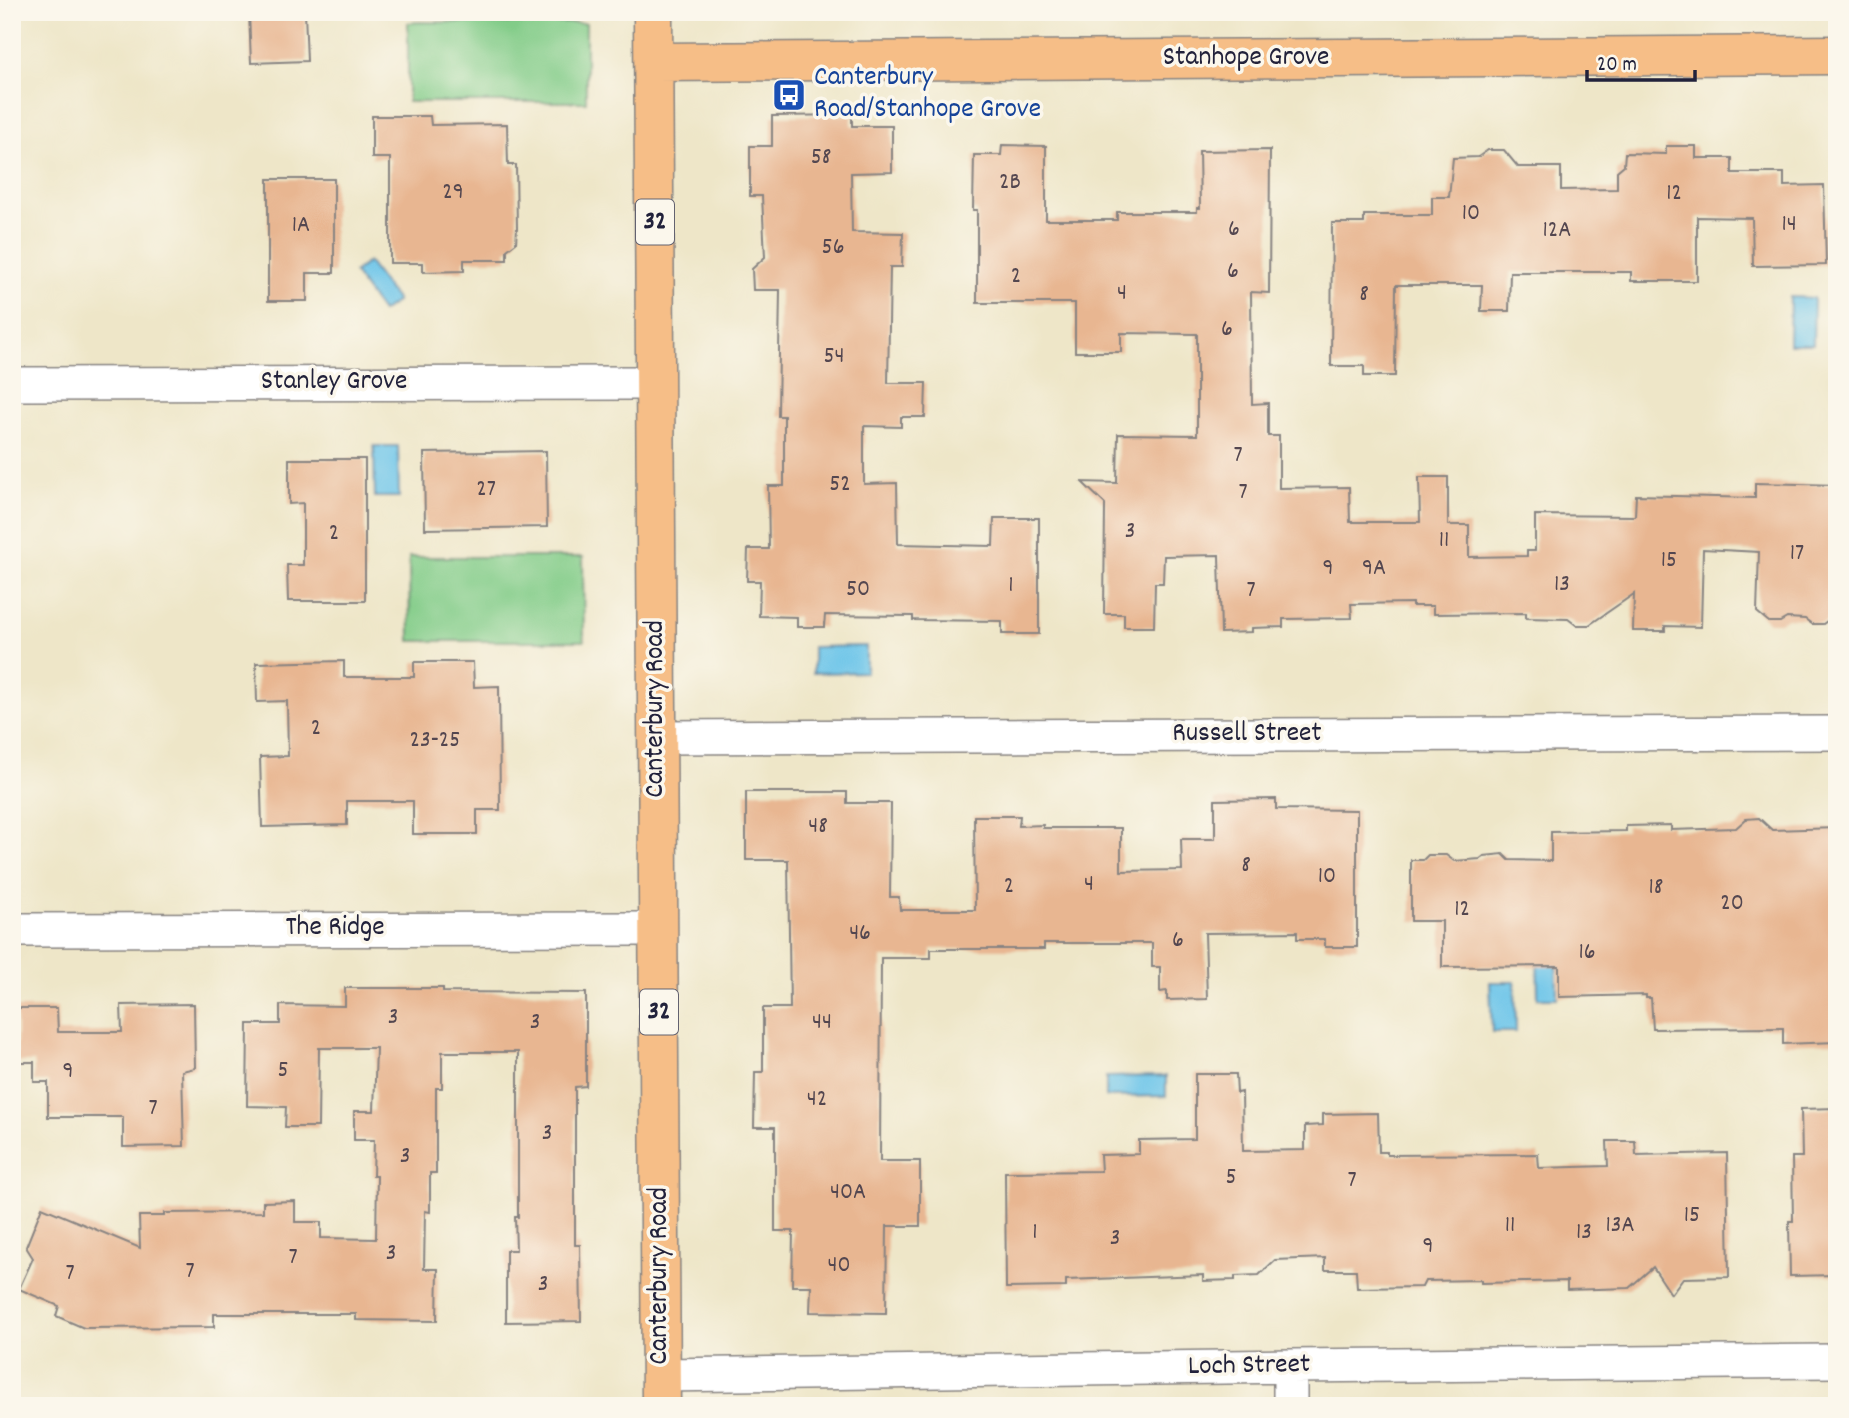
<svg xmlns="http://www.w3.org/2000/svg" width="1849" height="1418" font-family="Dekko,sans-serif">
<rect width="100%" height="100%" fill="#fbf7ec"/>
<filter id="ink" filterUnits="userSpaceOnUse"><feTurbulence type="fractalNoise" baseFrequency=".0143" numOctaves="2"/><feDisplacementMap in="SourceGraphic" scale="14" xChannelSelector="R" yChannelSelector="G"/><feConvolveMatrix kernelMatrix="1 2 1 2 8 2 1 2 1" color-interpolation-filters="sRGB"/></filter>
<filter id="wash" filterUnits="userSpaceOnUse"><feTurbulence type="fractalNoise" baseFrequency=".00686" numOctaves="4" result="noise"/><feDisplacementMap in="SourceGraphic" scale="28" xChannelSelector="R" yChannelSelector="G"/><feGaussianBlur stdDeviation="1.57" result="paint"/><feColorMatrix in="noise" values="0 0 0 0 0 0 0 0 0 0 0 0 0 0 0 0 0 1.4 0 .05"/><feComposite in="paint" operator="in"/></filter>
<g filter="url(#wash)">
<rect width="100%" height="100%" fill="#eee6c8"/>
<path fill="#82cc88" stroke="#527762" stroke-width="2" d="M419,22l167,1v79h-178v-79z
M409,557h174l1,84h-174z"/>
<path fill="#6bc4e9" stroke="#467392" stroke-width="2" d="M368,262l29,39 -15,11 -28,-39z
M1790,297l24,1 -1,46h-24z
M374,446h24l1,51h-24z
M866,646v26l-53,1v-26z
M1537,942h19l1,56h-19z
M1490,982h25l1,50h-24z
M1166,1076v20l-60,1v-20z"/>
<g id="blocks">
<path fill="#e8b691" d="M249,12h56l2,49 -56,2z
M852,115v11h40v46l-41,1 1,59 51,1 -1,34h-12l-2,116h38l-1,34h-24v10l-37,-1v58l33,-1 1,61 95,2 1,-28h45v116h-37v-13l-89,-1v-4l-88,-1 -1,12h-27v-10l-38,-1 1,-35h-13l1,-32h21l-1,-63h16v-70h-6l2,-126h-27l-1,-21 13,-12 -3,-61h-12v-50h22v-30z
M372,116h58l1,9 76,-1 1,41h8l1,63 -1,15 -9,7v10h-43v11l-41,1v-9h-33v-105h-18z
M1002,145l44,1v74h71v-8h80v-4h3l-1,-57 71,-1 -1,143 -18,-1 1,112 16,-1v33h11v52l70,-1 1,35h70l-1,-45h29v48h21v32l58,-1v-5h8v-36l100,1 1,-21 119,3v-15l82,2 -2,130 -12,9h-11l-7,-5 -18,-1 -7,4h-11l-12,-10 2,-60 -56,-3 -2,78 -36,-1v5h-32l1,-37 -45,31h-13l-8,-6 -42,-1v-5l-93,1v-8h-21v-3l-61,1 1,14 -69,1v8l-31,1v4l-31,1 -2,-78 -55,1 -1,27h-8l-1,44h-30v-13h-20l1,-110 -23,-22 35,1 1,-49 79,1v-101l-76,-1v19h-46v-49h-98v-93h-4l1,-55h27z
M1666,146h30v12h36v15h52v13l40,-1 2,80 -73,1 -1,-48 -55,-1v64h-66v-9h-121l-1,39h-28l1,-26h-86l-1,91h-31v-10h-33l1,-143h32v-8h68v-18h17l4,-39 25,-1 10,-7h16l14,17h43v23l56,-1v-18l7,-6 1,-12 41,1z
M268,179h66v94h-27v28h-39z
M546,451l1,76 -122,2 -1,-76z
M289,459h76v142h-77l-1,-36h16v-62l-14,1z
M344,661v16h70v-15h59l1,25 25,-1 1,124h-23v24h-64v-33h-66v24l-85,2 -2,-70 28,-1 -1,-55 -30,1 -1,-39z
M746,792h101v11h44l-1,94h9l1,13h75l-1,-94h46l-1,10 24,-1v3h78v43l61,-1 -1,-31h34v-39l61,-1v10l81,1v137h-32v-8h-28v-7l-92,1 2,66 -40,1v-9l-7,1v-25h-8v-24h-108v6h-113v9h-50l-1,203h40v65h-33l-1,87 -76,-1 1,-26h-19l1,-55h-18v-104h-21l1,-55h8v-64h27l-2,-148h-42z
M1759,818l13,12 65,-2v214l-54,2v-16l-130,1 -2,-31h-5v-3l-87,2v-31l-117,1v-46h-31v-61h12l5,-5h18l8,6 26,-2 4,-3 19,-2 6,6 42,1v-29l75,-1v-5l45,-1v5l65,-2 10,-9z
M345,988h98v4l143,1v93l-11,1v158h5l1,76 -75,1v-72h10l-1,-33h3v-165h-76v36h-6v85h-6v39l-5,-1 -1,58h14l-1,52 -81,-1v-6h-142v13l-130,1 -28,-12 3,-10 -40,-17 14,-31 -7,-11 16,-40 98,41 -1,-32h25v-3l99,-1v-10l32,-1v21h26v16l55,1 1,-63h-4l1,-36h-20v-29h20l2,-63h-57l-1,79h-33l1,-20 -39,-1 1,-82h32v-19l65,1z
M194,1004l1,64 -13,3 2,75 -61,1v-30h-75v-35h-14v-20h-17v-54h40l1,24h64l-1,-27z
M1195,1074h41l1,19 5,-1 1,59 62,-1v-24l18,-1v-11l55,-1 1,39h8v3l151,-1 1,14 69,-2 -1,-25h28l1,14 91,-2 2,124 -46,1 -12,16 -18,-27 -24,21 -62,2v-9l-86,2v-3l-56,1 -3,6 -65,1 -1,-18h-31v-12l-50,2 -16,15 -24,1v4l-32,1v-6l-137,5v7l-60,1 -1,-116 96,-1 -1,-16 39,-1v-14l56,-1z
M1837,1108v167l-47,1 -1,-55h4l-1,-64h10l-1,-48z"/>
</g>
</g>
<g filter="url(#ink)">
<use href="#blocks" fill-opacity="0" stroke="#888482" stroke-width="2"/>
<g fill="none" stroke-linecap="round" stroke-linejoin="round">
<defs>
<path id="minor" d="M12,384l643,-1
M658,737l1179,-4
M12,930l647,-1
M1290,1366v40
M661,1375l629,-9 547,-5"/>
<path id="primary" d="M653,12l8,1394
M655,62l1182,-7"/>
</defs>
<use href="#minor" stroke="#888482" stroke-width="36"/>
<use href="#primary" stroke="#888482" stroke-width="41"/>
<use href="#minor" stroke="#fff" stroke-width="33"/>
<use href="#primary" stroke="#f6be87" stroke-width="38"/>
</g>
</g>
<defs>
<symbol id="bus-square" viewBox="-11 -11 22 22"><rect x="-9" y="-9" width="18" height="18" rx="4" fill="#1a4fb4" stroke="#fbf7ec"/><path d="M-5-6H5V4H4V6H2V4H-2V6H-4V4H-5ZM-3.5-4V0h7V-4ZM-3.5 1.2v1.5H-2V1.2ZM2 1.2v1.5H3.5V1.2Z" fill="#fff"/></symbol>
</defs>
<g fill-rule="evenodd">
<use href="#bus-square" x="770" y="76" width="38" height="38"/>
</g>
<g text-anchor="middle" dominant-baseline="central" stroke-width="7" stroke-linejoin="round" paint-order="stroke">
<g font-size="24" fill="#544750">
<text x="821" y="158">58</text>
<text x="1010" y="183">2B</text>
<text x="453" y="193">29</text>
<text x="1674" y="194">12</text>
<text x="1471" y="214">10</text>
<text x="1789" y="225">14</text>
<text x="301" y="226">1A</text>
<text x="1234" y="230">6</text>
<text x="1557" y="231">12A</text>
<text x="833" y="248">56</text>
<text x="1233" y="272">6</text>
<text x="1016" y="277">2</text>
<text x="1122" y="294">4</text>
<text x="1364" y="295">8</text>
<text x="1227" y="330">6</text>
<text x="834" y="357">54</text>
<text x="1238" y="456">7</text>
<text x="840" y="485">52</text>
<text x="486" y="490">27</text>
<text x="1243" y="493">7</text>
<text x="1130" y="532">3</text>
<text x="334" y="534">2</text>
<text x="1444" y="541">11</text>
<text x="1797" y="554">17</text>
<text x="1669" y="561">15</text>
<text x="1328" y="569">9</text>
<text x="1374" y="569">9A</text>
<text x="1562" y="585">13</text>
<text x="1011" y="586">1</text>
<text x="858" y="590">50</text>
<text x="1251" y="591">7</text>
<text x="316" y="729">2</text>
<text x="435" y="741">23-25</text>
<text x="818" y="827">48</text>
<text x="1246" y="866">8</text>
<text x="1327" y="877">10</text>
<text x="1089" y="885">4</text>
<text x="1009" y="887">2</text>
<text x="1656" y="888">18</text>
<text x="1732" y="904">20</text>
<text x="1462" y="910">12</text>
<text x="860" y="934">46</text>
<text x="1178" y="941">6</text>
<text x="1587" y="953">16</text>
<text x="393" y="1018">3</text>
<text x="535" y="1023">3</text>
<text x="822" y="1023">44</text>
<text x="283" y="1071">5</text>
<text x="68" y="1072">9</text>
<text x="817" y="1100">42</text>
<text x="153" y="1109">7</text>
<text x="547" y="1134">3</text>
<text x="405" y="1157">3</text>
<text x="1231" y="1178">5</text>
<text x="1352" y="1181">7</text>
<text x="848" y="1193">40A</text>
<text x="1692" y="1216">15</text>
<text x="1510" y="1226">11</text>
<text x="1620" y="1226">13A</text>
<text x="1035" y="1233">1</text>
<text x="1584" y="1233">13</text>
<text x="1115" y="1239">3</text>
<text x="1428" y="1247">9</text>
<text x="391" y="1254">3</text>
<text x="293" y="1258">7</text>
<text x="839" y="1266">40</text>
<text x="190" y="1272">7</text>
<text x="70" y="1274">7</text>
<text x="543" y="1285">3</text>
</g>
<g fill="#fbf7ec" stroke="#636270" stroke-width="2">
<rect x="636" y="199.5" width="38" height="45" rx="5"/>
<rect x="640" y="989.5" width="38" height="45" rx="5"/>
</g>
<g font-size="26" font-weight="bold" fill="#22223b">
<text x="655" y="222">32</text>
<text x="659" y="1012">32</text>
</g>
<g font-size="28" fill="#22223b" stroke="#fbf7ec">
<text x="1246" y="59">Stanhope Grove</text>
<text x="334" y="383">Stanley Grove</text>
<text transform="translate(657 709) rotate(-90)">Canterbury Road</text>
<text x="1247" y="735">Russell Street</text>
<text x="335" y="929">The Ridge</text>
<text transform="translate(661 1276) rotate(-90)">Canterbury Road</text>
<text transform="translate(1249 1367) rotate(-1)">Loch Street</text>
</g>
<g font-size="28" fill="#164399" stroke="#fbf7ec" text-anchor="start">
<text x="814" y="79">Canterbury<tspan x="814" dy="32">Road/Stanhope Grove</tspan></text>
</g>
</g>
<rect width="1849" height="1418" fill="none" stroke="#fbf7ec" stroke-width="42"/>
<path d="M1587 70v10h108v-10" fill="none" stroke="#22223b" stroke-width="3.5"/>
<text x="1597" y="70" font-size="21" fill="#22223b" stroke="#fbf7ec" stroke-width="5" paint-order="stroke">20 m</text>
</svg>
